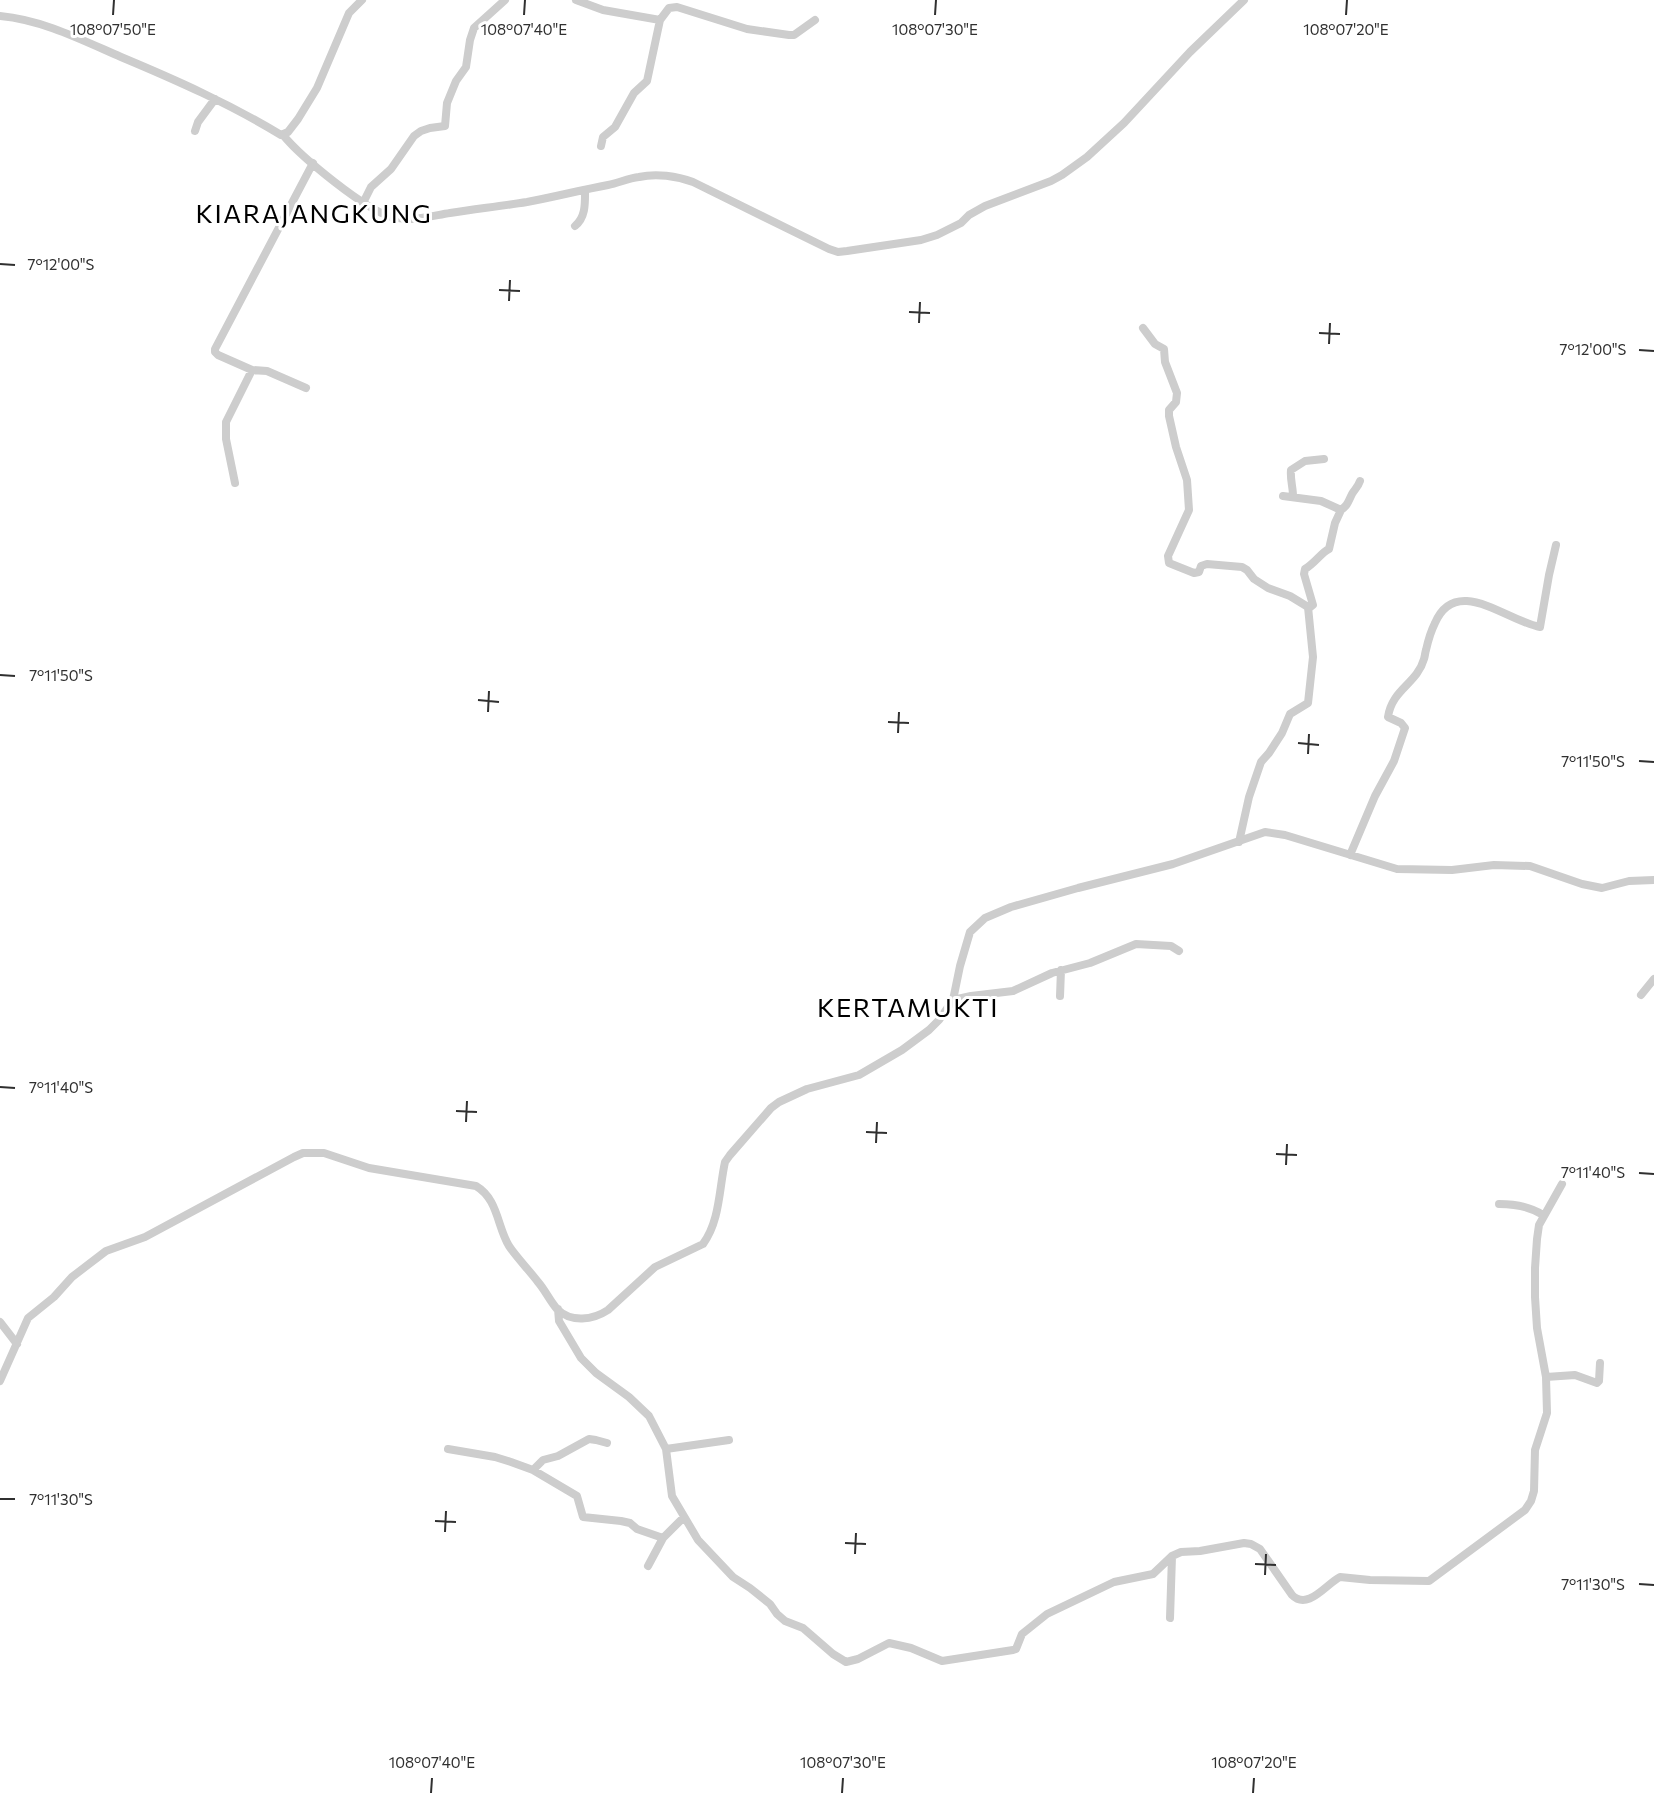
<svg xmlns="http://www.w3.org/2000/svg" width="1654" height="1793" font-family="Commissioner,sans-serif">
<rect width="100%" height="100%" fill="#fff"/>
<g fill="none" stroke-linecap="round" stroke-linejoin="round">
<path stroke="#cdcdcd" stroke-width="8" d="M576,0l27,10 57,10
M0,16c43,4 82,24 121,41 55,23 109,47 160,78l7,-3 10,-13 19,-31 32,-75 13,-13
M195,131l3,-9 17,-23
M283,135c18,22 82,75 109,82 20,5 39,-1 58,-4 26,-4 52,-7 77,-11 27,-5 54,-12 81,-17 11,-2 20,-7 31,-8 17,-4 38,-1 54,5l136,67 9,3 9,-1 74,-11 16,-5 24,-12 8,-8 16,-9 66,-25 11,-6 25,-18 37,-34 66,-71 54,-52
M601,146l2,-9 12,-10 19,-34 13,-12 13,-61 9,-12 8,-1 70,22 42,6h5l21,-15
M363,203l8,-16 20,-18 23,-33 7,-5 9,-3 15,-2 2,-23 9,-22 10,-14 4,-27 4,-12 31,-28
M575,226c11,-9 10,-23 10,-36
M1143,328l12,16 9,5 1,13 12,31 -1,9 -7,8v6l7,31 11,33 2,30 -21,46 1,7 25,10 5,-1 2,-6 6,-2 35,3 5,3 7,9 14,9 22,8 18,11 5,50 -5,46 -18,11 -8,19 -13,20 -8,9 -12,35 -10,45
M252,370l15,1 39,17
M235,483l-9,-44v-17l26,-52 -34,-15 -3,-3v-3l98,-186
M1283,496l38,5 20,9 -6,13 -6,26c-7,3 -14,14 -24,20l-1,5 9,31 -5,4
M1293,496c0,-9 -3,-17 -2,-26l14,-9 19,-2
M1341,510c7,-5 7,-8 11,-16 3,-5 6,-7 8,-13
M1350,855l25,-59 19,-35 11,-33 -4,-5 -13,-6c4,-28 29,-33 36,-58 1,-3 1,-6 2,-9 2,-9 5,-19 9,-27 21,-49 72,-2 105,4l9,-52 7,-30
M1641,995l13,-16
M1060,996l1,-26
M953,1000l18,-4 42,-5 39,-18 38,-10 46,-19 35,2 8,5
M1499,1204c16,0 30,2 44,11
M558,1309l1,12 22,37 15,15 33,24 20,19 17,33 6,47 26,44 35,37 17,11 20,16 7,10 8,7 18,7 30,26 13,8 12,-3 31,-16 22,5 31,13 71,-11 3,-1 6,-15 25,-20 67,-32 39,-8 19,-18 9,-4 19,-1 44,-8 7,1 9,5 32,46c16,16 34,-11 48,-18l30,3 59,1 96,-71 6,-9 3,-10 1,-41 12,-37 -1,-36 -9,-49 -2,-31v-29l2,-29 2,-14 23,-41
M0,1322l17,22
M1546,1377l29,-2 22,8 2,-2 1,-18
M0,1381l28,-63 26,-21 18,-20 34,-26 39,-14 149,-80 9,-4h21l45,15 107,18c22,13 21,40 33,60 8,12 20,24 29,36 7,8 12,19 19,27 14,14 36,11 51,1l47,-43 48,-23c17,-23 16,-55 22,-82l5,-7 41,-47 8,-6 28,-13 52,-14 43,-25 27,-20 10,-10 14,-20 7,-34 10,-34 15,-14 26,-11 67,-19 95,-24 92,-32 20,3 112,34 55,1 42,-5 36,1 52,18 20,4 27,-7 25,-1
M448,1449l47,8 16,5 22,8 44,26 6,21 38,4 9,2 7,6 26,9
M666,1449l63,-9
M533,1470l10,-10 15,-4 31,-17 7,1 11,3
M648,1566l15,-28 21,-21
M1170,1618l2,-62"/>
</g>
<path fill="none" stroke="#303030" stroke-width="2" d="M113,15l1,-15M524,15l1,-15M935,15l1,-15M1346,15l1,-15M0,264l15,1M499,290l21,1M509,301l1,-21M909,312l21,1M919,323l1,-21M1319,333l21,1M1329,344l1,-21M1639,350l15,1M0,675l15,1M478,700l21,2M488,712l1,-21M888,722l21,1M898,733l1,-21M1298,743l21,2M1308,754l1,-20M1639,761l15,1M0,1087l15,1M456,1111l21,1M466,1122l1,-21M866,1132l21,1M876,1143l1,-21M1276,1154l21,1M1286,1165l1,-21M1639,1173l15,1M0,1499h15M435,1521l21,1M445,1532l1,-21M845,1543l21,1M855,1554l1,-21M1255,1564l21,1M1265,1575l1,-21M1639,1584l15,1M431,1793l1,-15M842,1793l1,-15M1253,1793l1,-15"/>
<g text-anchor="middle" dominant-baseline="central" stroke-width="6" stroke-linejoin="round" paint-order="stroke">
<g font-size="26" letter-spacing="1.5" fill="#000" stroke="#fff">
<text x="314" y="212">KIARAJANGKUNG</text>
<text x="908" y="1006">KERTAMUKTI</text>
</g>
</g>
<g font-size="15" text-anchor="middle" fill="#303030" stroke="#fff" stroke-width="6" stroke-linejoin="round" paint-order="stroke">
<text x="113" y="35">108°07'50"E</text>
<text x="524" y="35">108°07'40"E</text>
<text x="935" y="35">108°07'30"E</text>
<text x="1346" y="35">108°07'20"E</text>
<text x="61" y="270">7°12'00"S</text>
<text x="1593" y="355">7°12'00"S</text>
<text x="61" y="681">7°11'50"S</text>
<text x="1593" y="767">7°11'50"S</text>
<text x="61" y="1093">7°11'40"S</text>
<text x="1593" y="1178">7°11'40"S</text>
<text x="61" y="1505">7°11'30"S</text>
<text x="1593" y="1590">7°11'30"S</text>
<text x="432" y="1768">108°07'40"E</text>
<text x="843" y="1768">108°07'30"E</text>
<text x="1254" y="1768">108°07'20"E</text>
</g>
</svg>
